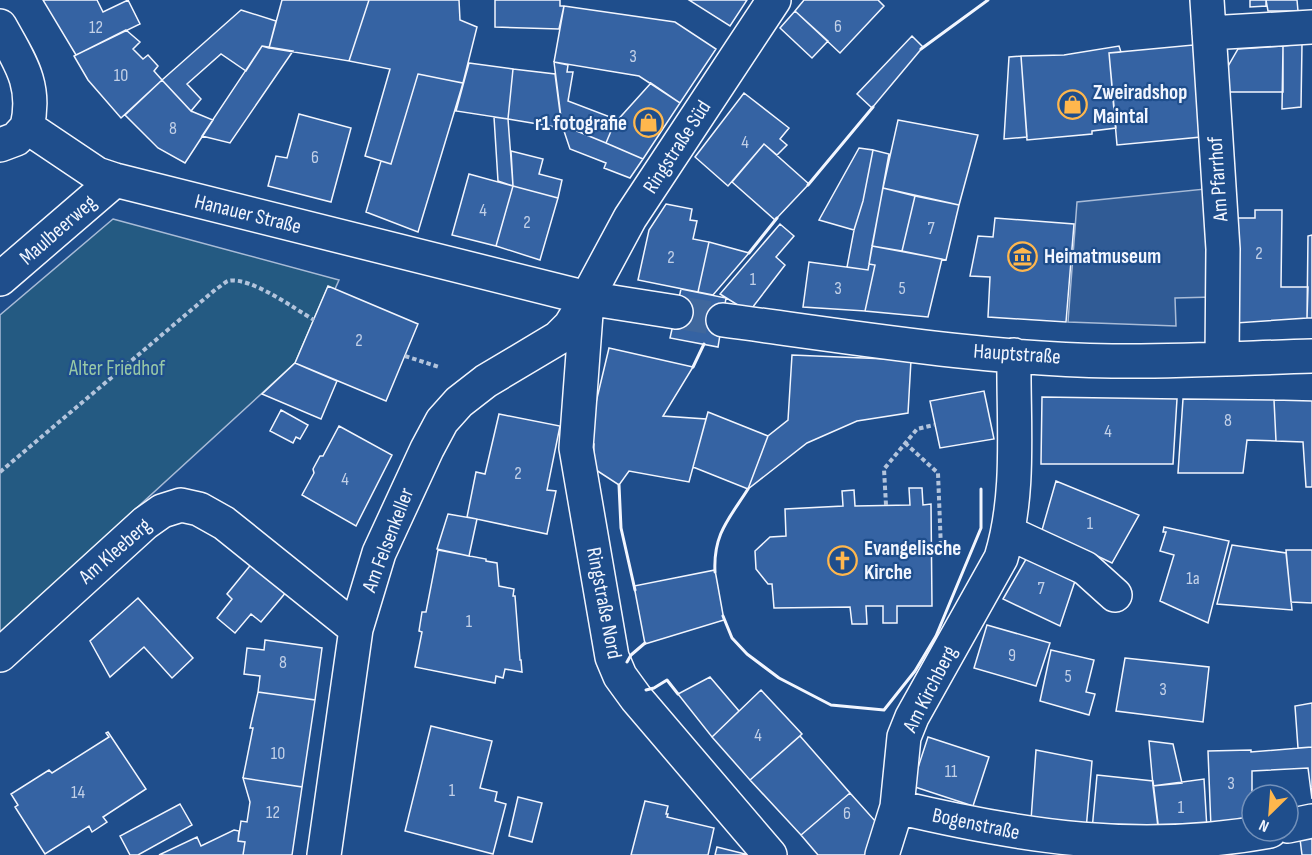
<svg xmlns="http://www.w3.org/2000/svg" width="1312" height="855" font-family="'Sofia Sans Condensed',sans-serif">
<rect width="100%" height="100%" fill="#1f4e8c"/>
<path fill="#245a82" stroke="#a8bbd7" stroke-width="1.5" d="M113,219l226,61 -4,9 -7,-2 -33,76 -295,270v-318z"/>
<path fill="#305b95" stroke="#a8bbd7" stroke-width="1.5" d="M1205,189l8,108 -38,1 1,28 -108,-4 9,-120z"/>
<path fill="#3563a3" stroke="#f2f6ff" stroke-width="1.5" d="M43,0h54l6,12 25,-12 12,24 -64,31z
M282,0h87l-20,61 -80,-13z
M369,0h90l1,20 17,7 -14,56 -45,-9 -27,90 -26,-8 25,-87 -41,-8z
M495,0h65v6h4l-5,23 -64,-2z
M689,0h58l-17,26z
M804,0h74l6,6 -44,47 -45,-42z
M1250,0h16v6l-16,1z
M1266,0h31l1,11h-30z
M564,6l111,16 41,27 -36,54 -41,-27 -85,-14z
M241,10l35,11 -7,27 -7,-2 -16,25 -25,-17 -34,30 14,15 -10,12 -29,-31z
M795,11l33,30 -16,17 -32,-30z
M126,30l14,12 -7,7 10,10 5,-4 10,11 -4,5 8,9 -41,38 -33,-38 -14,-24z
M912,36l11,11 -51,61 -15,-14z
M1302,44l-1,63 -19,2 1,-63z
M1193,45l8,92 -84,8 -8,-92z
M262,46l31,5 -63,92 -28,-7z
M1119,46l2,6 -12,1 7,75 -24,3v3l-65,6 -6,-84 43,-1z
M1283,46v46h-58l-2,-17 15,-26z
M1021,56l6,81 -23,2 5,-82z
M554,62l14,3 -1,7h6l-5,29 50,19 -4,4 -8,19 -44,-18z
M469,63l44,6 -5,50 -52,-8z
M513,69l42,5 7,54 -54,-9z
M418,74l45,9 -45,149 -52,-20 15,-51 10,3z
M162,80l29,31 22,9 -28,43 -27,-15 -33,-33z
M651,83l29,20 -37,56 -37,-16 8,-19z
M744,93l45,35 -9,11 7,6 -10,10 -13,-11 -36,42 -33,-29z
M299,114l52,14 -20,74 -63,-16 8,-30 11,2z
M494,117l14,2 5,67 -15,-5z
M898,120l80,15 -19,70 -76,-17z
M562,125l44,18 37,16 -13,19 -26,-10 2,-5 -36,-14z
M764,144l45,40 -34,36 -43,-38z
M859,148l14,2 -10,51 -9,29 -35,-10z
M873,150l16,4 -21,116 -21,-3 7,-37 9,-29z
M511,151l32,8 -4,15 23,6 -4,18 -45,-12z
M469,174l44,12 -17,60 -44,-11z
M513,186l45,12 -18,62 -44,-14z
M883,188l32,8 -13,55 -30,-5z
M915,196l44,9 -13,55 -44,-9z
M666,204l26,5 -2,11 7,1 -4,18 16,3 -11,50 -60,-12 11,-50z
M1255,210h27l-1,77h27l-1,31 -71,5v-105h19z
M995,218l79,6 -8,98 -78,-5 2,-40 -20,-1 8,-40 15,1z
M780,224l14,12 -18,21 9,8 -36,47 -29,-18z
M1312,235v83h-5l1,-82z
M709,242l40,11 -36,42 -15,-3z
M872,246l70,13 -14,58 -63,-6 10,-46 -6,-1z
M809,262l59,8 1,-6 6,1 -10,46 -62,-4z
M328,286l90,38 -32,77 -91,-38z
M681,289l45,9 -8,49 -48,-9z
M609,348l84,19 -30,49 43,3 -17,63 -60,-11 -10,14 -26,-17 1,-24 -7,-4z
M792,355l119,5 -3,53 -51,8 -50,22 -59,46 20,-53 20,-16z
M295,363l42,18 -16,38 -59,-25z
M984,391l10,48 -54,9 -10,-47z
M1042,397l135,2 -4,65h-132z
M1183,399l91,1 2,41 -29,-1 -4,33h-65z
M1274,400l38,1v86h-6l-3,-45 -27,-1z
M281,410l27,15 -8,14 -4,-2 -3,6 -23,-12z
M708,412l60,24 -20,53 -55,-22z
M499,414l61,12 -13,64 9,1 -9,43 -80,-17 9,-45 9,2z
M339,426l53,29 -36,71 -54,-31 12,-22 -1,-4 7,-13h3z
M1056,481l83,34 -27,48 -70,-33z
M909,488h13l1,17 8,-1 1,102h-35v17h-14v-17h-17l1,18h-15l-2,-17 -76,1 -2,-24h-4l-12,-15 -1,-18 15,-14 16,-1 -1,-27 58,-3 -1,-15 12,-1 1,16 55,-1z
M448,514l29,5 -8,37 -32,-7z
M1164,527l65,14 -21,82 -48,-22 14,-46 -14,-4 6,-19h-3z
M1232,545l54,8 6,57 -75,-6z
M438,550l48,9v2l11,2 2,23 15,3 -1,7h2l5,64h1l1,12 -17,-3 -2,9 -7,-2 -1,7 -80,-16 7,-35 -3,-1 3,-19h4z
M1286,550h26v53l-21,-1z
M1029,554l47,24 -16,48 -57,-27z
M253,562l34,29 -26,31 -10,-8 -16,19 -18,-15 15,-19 -5,-5z
M715,570l9,50 -79,24 -11,-58z
M138,598l55,60 -21,20 -28,-31 -34,30 -20,-36z
M987,625l63,18 -14,43 -62,-18z
M265,640l57,8 -7,52 -57,-8 2,-16 -16,-2 3,-26 17,2z
M1051,650l43,10 -8,32 9,2 -6,21 -49,-14z
M1125,658l84,9 -6,55 -87,-11z
M710,677l29,34 -27,26 -34,-43z
M761,690l41,44 -52,46 -38,-43z
M258,692l57,8 -13,87 -59,-9 10,-50h-3z
M1312,703v44l-14,1 -3,-42z
M431,726l61,15 -12,47 17,4 -2,9 11,3 -13,50 -88,-23z
M108,732l38,57 -43,28 4,5 -15,10 -3,-6 -44,28 -30,-47 3,-2 -7,-11 38,-24 3,3 57,-36 -3,-4z
M800,736l50,57 -49,42 -51,-55z
M928,737l61,20 -16,49 -61,-20z
M1149,741l24,3 9,39 -29,3z
M1312,747v52l-4,-31 -56,3v52l-41,5 -3,-77 43,-1v2z
M1036,750l56,11 -6,69 -55,-10z
M1097,775l56,6 6,51 -67,-2z
M243,778l59,9 -10,68h-49l2,-13 -7,-1 3,-20 6,1 3,-20z
M1204,779l3,50 -48,6 -6,-49z
M850,793l35,39 -14,23h-53l-17,-20z
M518,797l24,6 -10,39 -23,-6z
M645,801l23,5 -2,8h2l-1,3 47,11 -6,27h-77z
M180,804l12,21 -54,30h-8l-10,-19z
M234,830l5,1 -1,10 7,1 -2,13h-84l38,-18 4,9z
M1312,837v18h-10l-2,-16z
M717,847l32,8h-34z"/>
<g fill="none" stroke-linecap="round" stroke-linejoin="round">
<path stroke="#3f679d" stroke-width="33" stroke-dasharray="33 16" stroke-linecap="butt" d="M676,312l47,8"/>
<defs>
<path id="minor" d="M1207,0l16,249 -1,110
M0,26c20,36 37,59 27,101
M1209,33l103,-6
M27,127l70,47 18,6 472,118 89,14
M0,145l16,-6 11,-12
M0,279l115,-99
M587,300l-11,148 36,209 8,19 16,22 134,157
M723,320c129,17 259,39 389,41 66,1 133,-3 200,-5
M1009,533l76,35 30,27
M0,655l145,-132 17,-12 19,-6 18,4 25,14 132,106
M897,807c127,30 243,48 373,24
M1288,826l24,-5
M324,855l32,-226 23,-76 48,-104 15,-28 17,-19 27,-21 72,-43 12,-12 17,-28 43,-80 144,-218
M882,855l15,-48 7,-70 8,-20 89,-159c20,-65 12,-136 13,-203"/>
</defs>
<use href="#minor" stroke="#f2f6ff" stroke-width="36"/>
<path stroke="#b3c4dc" stroke-width="4" stroke-dasharray="4.5 3" stroke-linecap="butt" d="M405,356l34,11
M905,443l33,30 3,76h-10
M0,472l216,-183c4,-2 9,-7 12,-8 22,-5 67,28 86,39
M886,505l-2,-36 33,-40 17,-4"/>
<use href="#minor" stroke="#1f4e8c" stroke-width="33"/>
<path stroke="#f2f6ff" stroke-width="3" d="M921,49l67,-49
M808,185l65,-78
M749,253l28,-35
M693,367l11,-23
M619,485l2,43 14,62
M715,572c-2,-38 14,-53 33,-83
M723,616l9,22 15,16 32,24 52,27 53,5 31,-39 21,-35 45,-108v-39
M627,662l4,-7 14,-12
M646,690l8,-2 13,-8 11,14"/>
</g>
<defs>
<symbol id="shop-ring" viewBox="-11 -11 22 22"><circle r="9.5" fill="#1f4e8c" stroke="#ffb74d" stroke-width="1.5"/><path d="M-5-2.5h2.3a2.7 3.5 0 0 1 5.4 0H5L5.5 6h-11ZM-1.5-2.5h3a1.5 2.3 0 0 0-3 0Z" fill="#ffb74d"/></symbol>
<symbol id="museum-ring" viewBox="-11 -11 22 22"><circle r="9.5" fill="#1f4e8c" stroke="#ffb74d" stroke-width="1.5"/><path d="M0-6L6-3V-2H-6V-3ZM-5-1h2V3h-2ZM-1-1h2V3h-2ZM3-1h2V3H3ZM-6 4H6V6H-6Z" fill="#ffb74d"/></symbol>
<symbol id="church-ring" viewBox="-11 -11 22 22"><circle r="9.5" fill="#1f4e8c" stroke="#ffb74d" stroke-width="1.5"/><path d="M-1.2-6h2.4v3.5h3.3v2.4h-3.3V6h-2.4V-.1h-3.3v-2.4h3.3Z" fill="#ffb74d"/></symbol>
</defs>
<g fill-rule="evenodd">
<use href="#shop-ring" x="1056" y="88" width="33" height="33"/>
<use href="#shop-ring" x="632" y="106" width="33" height="33"/>
<use href="#museum-ring" x="1006" y="240" width="33" height="33"/>
<use href="#church-ring" x="826" y="544" width="33" height="33"/>
</g>
<g text-anchor="middle" dominant-baseline="central" stroke-width="4.5" stroke-linejoin="round" paint-order="stroke">
<g font-size="18" fill="#c3d1e8">
<text x="838" y="26">6</text>
<text x="96" y="27">12</text>
<text x="633" y="56">3</text>
<text x="121" y="75">10</text>
<text x="173" y="128">8</text>
<text x="745" y="142">4</text>
<text x="315" y="157">6</text>
<text x="483" y="210">4</text>
<text x="527" y="222">2</text>
<text x="931" y="228">7</text>
<text x="1259" y="253">2</text>
<text x="671" y="257">2</text>
<text x="753" y="279">1</text>
<text x="838" y="288">3</text>
<text x="902" y="288">5</text>
<text x="359" y="340">2</text>
<text x="1228" y="420">8</text>
<text x="1108" y="431">4</text>
<text x="518" y="473">2</text>
<text x="345" y="479">4</text>
<text x="1090" y="523">1</text>
<text x="1193" y="578">1a</text>
<text x="1041" y="588">7</text>
<text x="469" y="621">1</text>
<text x="1012" y="655">9</text>
<text x="283" y="662">8</text>
<text x="1068" y="676">5</text>
<text x="1163" y="689">3</text>
<text x="758" y="735">4</text>
<text x="278" y="753">10</text>
<text x="951" y="771">11</text>
<text x="1231" y="783">3</text>
<text x="452" y="790">1</text>
<text x="78" y="792">14</text>
<text x="1181" y="807">1</text>
<text x="273" y="812">12</text>
<text x="847" y="813">6</text>
</g>
<g font-size="21" font-weight="bold" fill="#f2f6ff" stroke="#1f4e8c" text-anchor="start">
<text x="1093" y="92">Zweiradshop<tspan x="1093" dy="24">Maintal</tspan></text>
<text x="627" y="123" text-anchor="end">r1 fotografie</text>
<text x="1044" y="256">Heimatmuseum</text>
<text x="864" y="548">Evangelische<tspan x="864" dy="24">Kirche</tspan></text>
</g>
<g font-size="21" fill="#f2f6ff" stroke="#1f4e8c">
<text transform="translate(677 147) rotate(-57)">Ringstraße Süd</text>
<text transform="translate(1218 179) rotate(-94)">Am Pfarrhof</text>
<text transform="translate(248 214) rotate(14)">Hanauer Straße</text>
<text transform="translate(58 230) rotate(-41)">Maulbeerweg</text>
<text transform="translate(1017 354) rotate(4)">Hauptstraße</text>
<text transform="translate(388 540) rotate(-69)">Am Felsenkeller</text>
<text transform="translate(115 551) rotate(-41)">Am Kleeberg</text>
<text transform="translate(604 603) rotate(79)">Ringstraße Nord</text>
<text transform="translate(930 689) rotate(-63)">Am Kirchberg</text>
<text transform="translate(976 824) rotate(12)">Bogenstraße</text>
</g>
<g font-size="21" fill="#97c8a6" stroke="#1f4e8c">
<text x="117" y="368">Alter Friedhof</text>
</g>
</g>
<g transform="translate(1270 813) rotate(205)"><circle r="28" fill="#1f4e8c" stroke="#7391ba" stroke-width="1.5"/>
<path d="M0-4.5L10 22L0 15L-10 22Z" fill="#ffb74d"/>
<text y="-9" font-size="16" font-weight="bold" text-anchor="middle" fill="#f2f6ff">N</text>
</g>
</svg>
